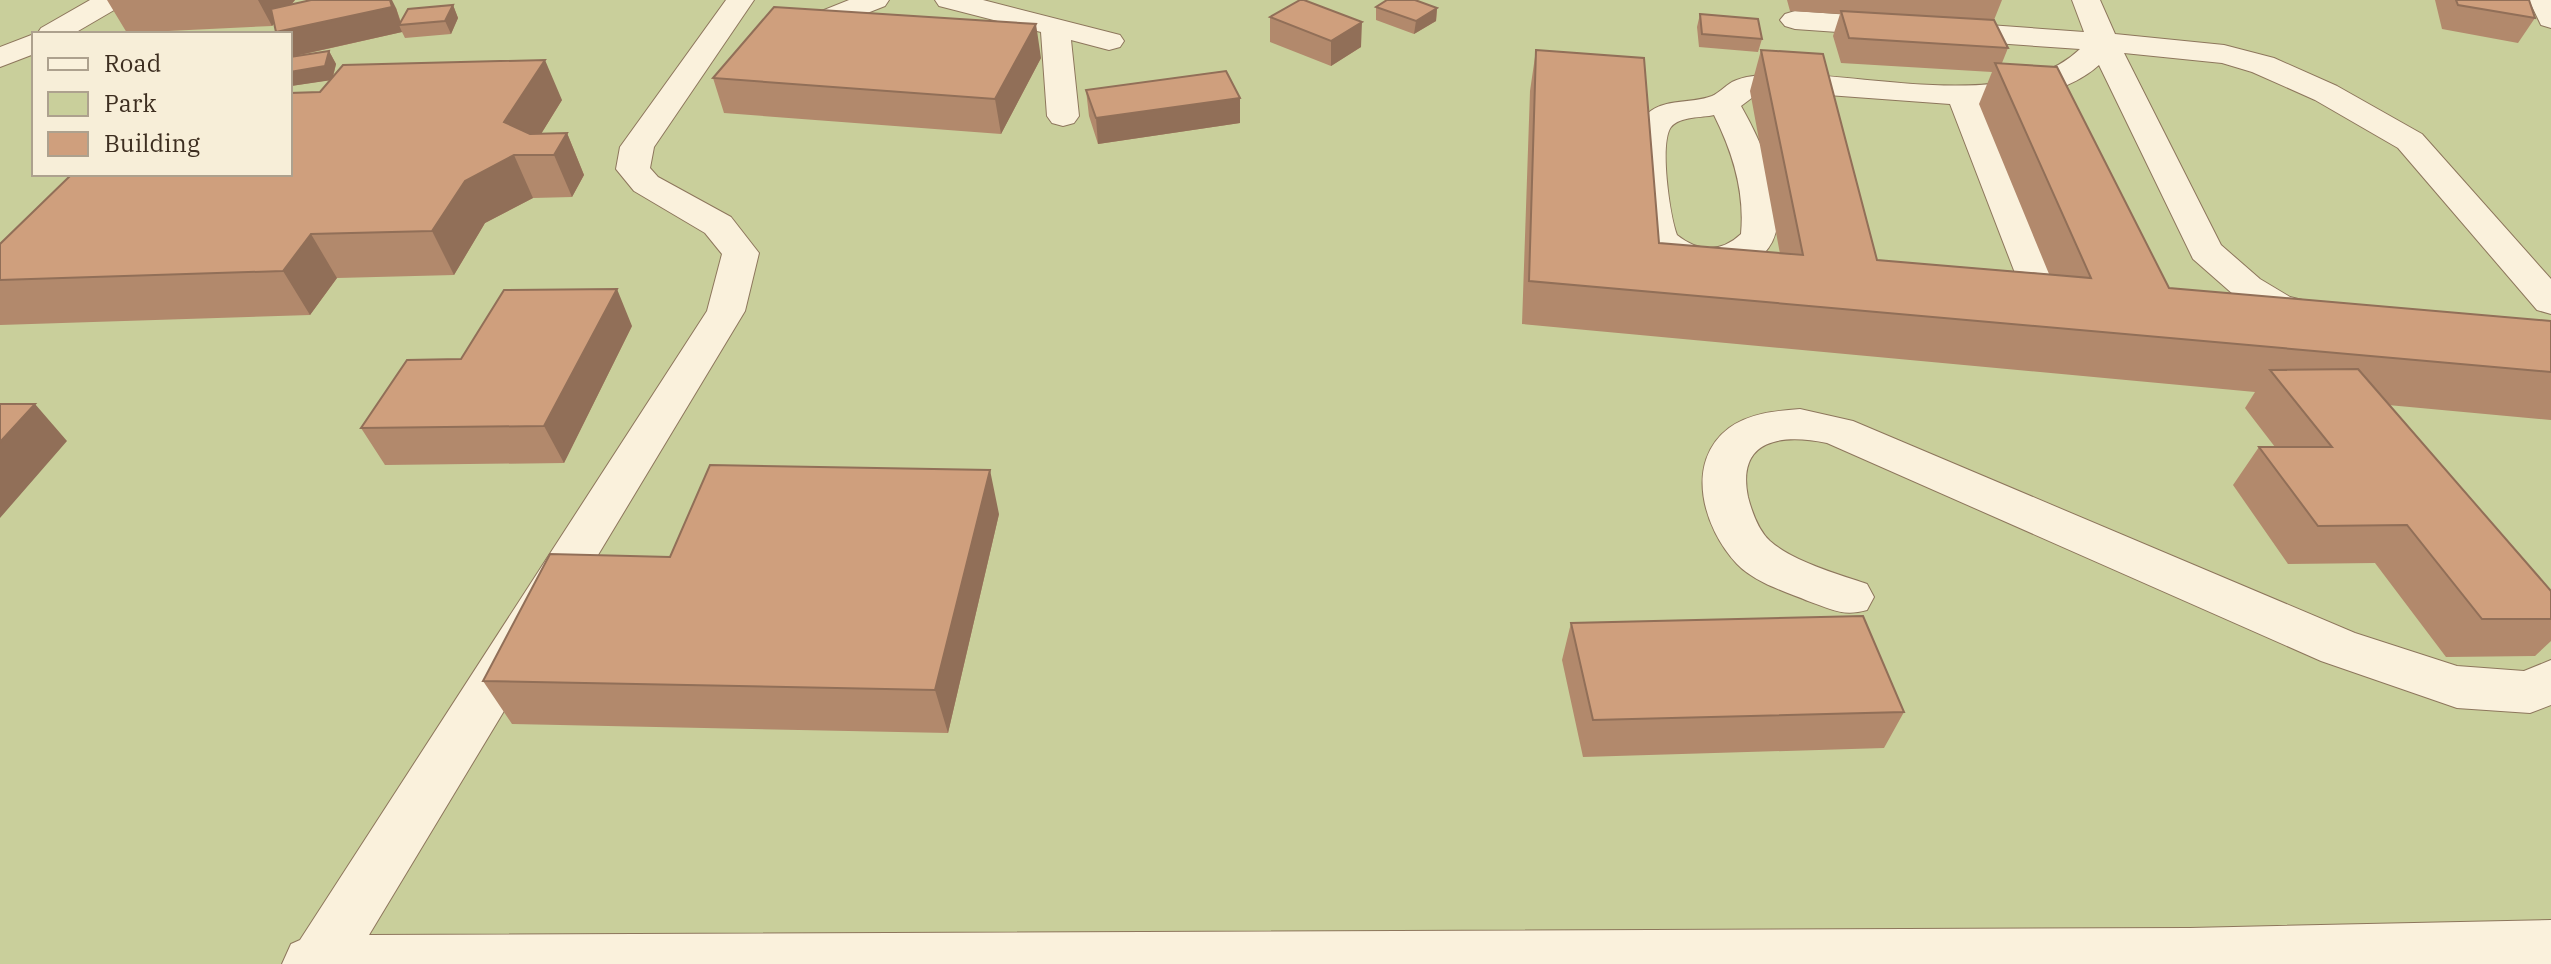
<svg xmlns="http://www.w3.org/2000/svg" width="2551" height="964" font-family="'IBM Plex Serif',serif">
<rect width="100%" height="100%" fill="#f0e4c8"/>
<path fill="#c9cf9b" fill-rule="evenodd" d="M0,0h2551v964h-2551zM34,34h256v140h-256z"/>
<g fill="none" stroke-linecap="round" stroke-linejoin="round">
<defs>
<path id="minor" d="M90,0h35l-4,6 -48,28h-36l4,-6z
M726,0h28l-100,147 -4,21 8,9 73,40 28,36 -14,58 -376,624 1821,-7 361,-8v44h-2269l9,-20 9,-4 407,-629 15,-57 -17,-21 -71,-42 -18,-22 4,-22z
M849,0h40l-4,6 -81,32 -10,3 -10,-3 -5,-6 5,-6z
M935,0h48l137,35 4,6 -4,6 -11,3 -38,-10 8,76 -5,7 -11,3 -11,-3 -5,-7 -6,-84 -102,-26z
M2072,0h28l15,34 109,11 50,13 63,28 85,48 129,145v35l-14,-4 -139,-162 -83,-48 -63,-28 -30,-9 -98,-10 97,192 39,34 30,18 41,10 5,9 -5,9 -14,3 -54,-14 -29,-19 -41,-36 -94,-194c-31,28 -77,34 -117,38l77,185c-15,22 -49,28 -74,21l-5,-8 5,-8 35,-7 -70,-182 -163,-12 -30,2 -16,12c29,51 75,156 -20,164 -20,2 -48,-3 -64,-15 -28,-21 -35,-118 -9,-142 18,-15 43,-9 64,-17 7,-3 13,-10 20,-14 12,-6 28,-7 41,-8 87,-3 238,41 307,-25l-285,-20 -10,-3 -5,-6 5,-6 10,-3 289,21zM1714,115c19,38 31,77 27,119 -20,19 -43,18 -64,1 -7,-19 -18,-91 -6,-108 9,-11 31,-9 43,-12z
M2529,0h22v28l-10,-3z
M34,34v20l-34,13v-20z
M1800,409l53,12 502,212 102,33 67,5 27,-11v45l-21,8 -73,-5 -136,-47 -494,-218c-44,-9 -91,-5 -79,54 4,15 10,33 22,44 24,21 68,33 97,43l7,13 -7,13c-24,7 -36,-1 -59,-9 -22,-9 -54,-19 -71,-37 -34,-36 -53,-102 -8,-136 21,-15 46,-17 71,-19z"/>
</defs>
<use href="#minor" stroke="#8d765c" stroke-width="2"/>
<use href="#minor" fill="#faf1dc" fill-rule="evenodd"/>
</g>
<path fill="#b2896c" d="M107,0h188l-3,4 104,4 5,14 52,-17 5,13 -7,16 -46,4 -3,-6 -106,24 33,-5 7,13 -3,13 229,23 -21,34 26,-1 17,42 -12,22 -39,1 -48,25 -31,52 -117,3 -27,37 -310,10v-81l320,-152 10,-12 -39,6 -1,-2v-50h-13l-3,-10 -2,2 -145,7z
M1787,0h215l-8,20 14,28 -6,15 167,225 382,33v99l-163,-15 163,186v50l-16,15 -89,1 -71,-94 -87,1 -55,-79 26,-38h16l-30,-39 10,-16 -733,-68 8,-233 6,-41 123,193 121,11 -30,-163 11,-41 116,210 172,14 -70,-170 13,-32 -151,-9 -8,-27 7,-22 -50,-3z
M2435,0h94l6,18 -17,25 -76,-14z
M1376,7l61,1 -1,13 -22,13 -38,-14z
M1700,14l62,25 -4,13 -59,-5 -2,-20z
M1270,17l91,30 -30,19 -61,-24z
M1041,58l-40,76 -277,-21 -11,-35z
M1086,90l154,8v25l-142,21 -9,-28z
M632,326l-68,137 -179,2 -24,-37z
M999,514l-51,219 -436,-9 -29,-43 187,-124z
M1571,623l333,89 -20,36 -301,9 -21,-97z"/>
<path fill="#916f58" d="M258,0h37l-23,26z
M390,0h2l4,8 5,16 -2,1 3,7 -112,25v-23h-13l-1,-2z
M453,5l5,13 -7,16 -6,-13z
M1437,8l-1,13 -22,13 2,-13z
M1362,22l-1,25 -30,19v-25z
M1036,24l5,34 -40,76 -6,-35z
M329,51l7,13 -4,16 -41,6 -1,-2v-12z
M545,60l17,40 -34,55 -24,-33z
M1240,98v25l-142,21 -2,-26z
M567,133l17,42 -12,22 -18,-42z
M514,155l19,43 -48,25 -31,52 -22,-44 33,-50z
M311,234l26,44 -27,37 -27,-44z
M617,289l15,37 -68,137 -20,-37z
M35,404l32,37 -67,77v-76z
M990,470l9,44 -51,219 -13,-43z"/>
<path fill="#cf9f7d" stroke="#916f58" stroke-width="2" d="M311,0h79l2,7 -116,25 -5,-23z
M1300,0h4l58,22 -31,19 -61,-24z
M1387,0h28l22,8 -21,13 -40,-14z
M2456,0h73l6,18 -77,-13z
M453,5l-8,16 -46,4 9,-16z
M774,7l262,17 -41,75 -282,-21z
M1841,11l153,9 14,28 -159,-10z
M1700,14l58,5 4,20 -60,-5z
M1536,50l108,8 15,185 144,12 -42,-205 62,4 54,206 214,18 -96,-215 62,4 112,221 382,33v51l-1022,-91z
M329,51l-4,15 -35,6v-15z
M545,60l-41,62 26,12 37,-1 -13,22h-40l-49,26 -33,50 -121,3 -28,37 -283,9v-36l72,-70h218v-81l30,-1 23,-27z
M1226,71l14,27 -144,20 -10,-28z
M617,289l-73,137 -183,2 46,-68 54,-1 43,-69z
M2358,369l193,222v28h-69l-75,-94 -89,1 -59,-79h73l-62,-77z
M0,404h35l-35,38z
M710,465l280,5 -55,220 -452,-9 67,-127 120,3z
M1863,616l41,96 -311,8 -22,-97z"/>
<rect x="32" y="32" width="260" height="144" fill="#f7eed8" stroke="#ada18e" stroke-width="2"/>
<rect x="48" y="58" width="40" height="12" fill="#faf1dc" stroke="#ada18e" stroke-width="2"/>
<text x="104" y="72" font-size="24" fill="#3d2e20">Road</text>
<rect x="48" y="92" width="40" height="24" fill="#c9cf9b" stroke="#ada18e" stroke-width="2"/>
<text x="104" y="112" font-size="24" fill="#3d2e20">Park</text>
<rect x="48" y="132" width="40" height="24" fill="#cf9f7d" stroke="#ada18e" stroke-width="2"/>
<text x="104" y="152" font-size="24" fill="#3d2e20">Building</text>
</svg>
